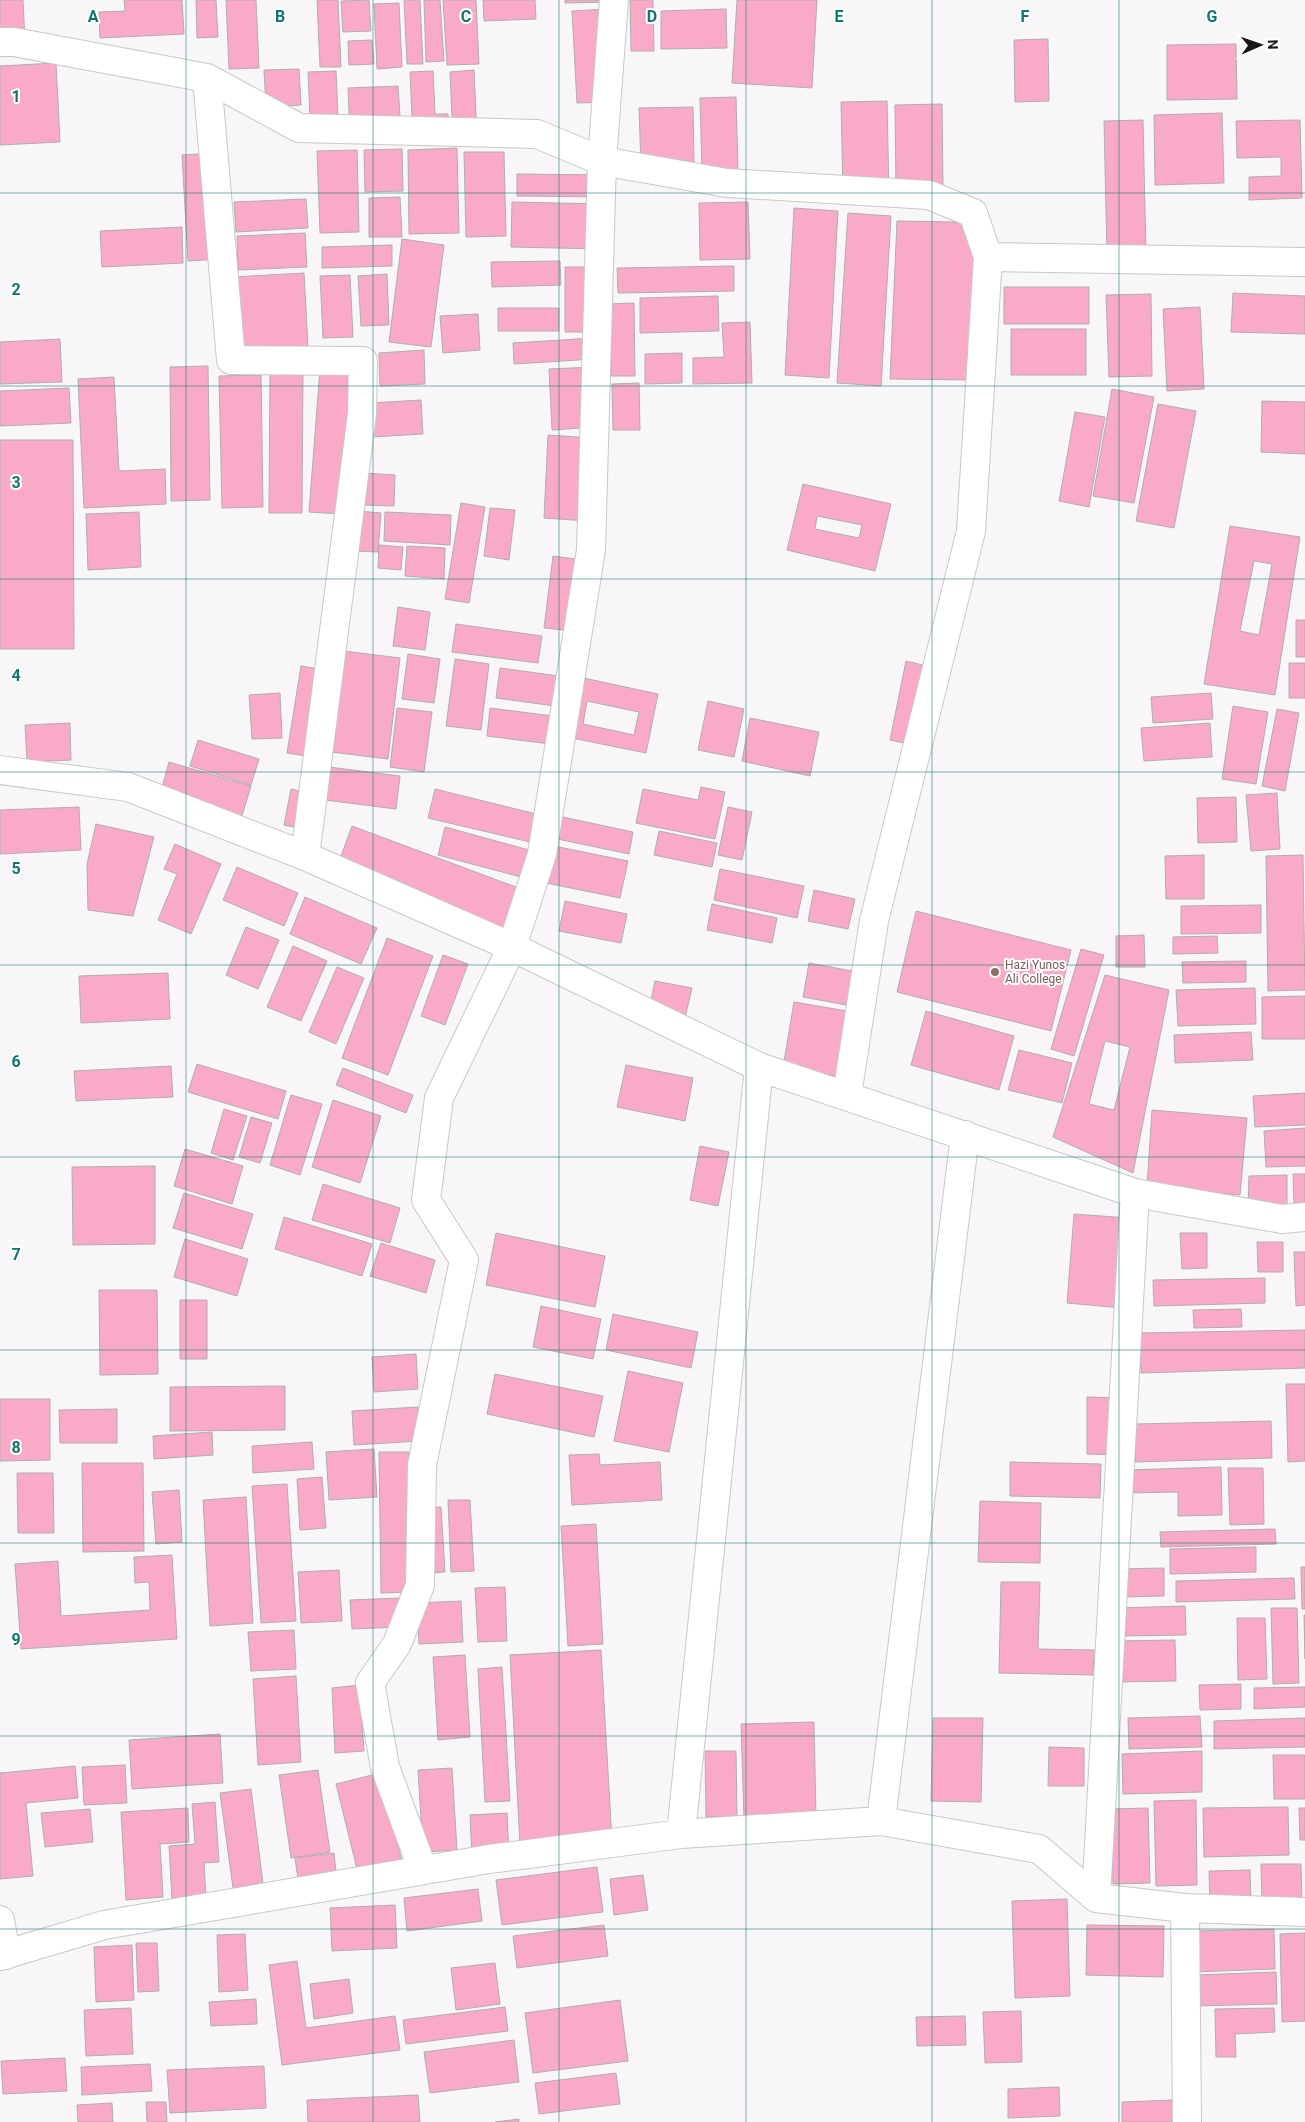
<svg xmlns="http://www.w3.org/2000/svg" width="1305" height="2122" font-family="Roboto,sans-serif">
<rect width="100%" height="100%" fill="#f9f6f9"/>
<path fill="#faaac9" stroke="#b0adae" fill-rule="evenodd" d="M0,0h23l2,42 -25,1z
M124,0h58l2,34 -84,4 -1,-26 26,-1z
M196,0h20l2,37 -21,1z
M226,0h30l3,68 -30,1z
M317,0h21l3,67h-21z
M369,0l2,31 -28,1 -2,-31z
M404,0h16l3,64h-16z
M424,0h16l4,61 -18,1z
M443,0h33l3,64 -32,1z
M483,0h52l1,19 -52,2z
M565,0h44v2l-44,1z
M630,0h23l1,51h-23z
M737,0h80l-5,88 -80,-5z
M399,3l3,64 -25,2 -3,-65z
M608,9l4,93 -35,1 -5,-92z
M726,9l1,39 -66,1v-38z
M1048,39l1,62 -34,1 -1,-62z
M372,40l2,24 -25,1 -1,-24z
M1236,44l1,55 -70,1v-55z
M56,63l4,79 -60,3v-79z
M299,69l2,36 -35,2 -2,-37z
M474,70l3,68 -24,1 -3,-67z
M336,71l3,67 -28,2 -3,-68z
M433,71l2,43h13v24l-35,1 -3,-67z
M398,86l3,45 -51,3 -2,-46z
M736,97l2,75 -36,1 -2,-75z
M887,101l2,92 -46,1 -2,-92z
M942,104l1,84 -47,1 -1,-84z
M693,107l1,57 -53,2 -2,-58z
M1222,113l2,70 -69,2 -1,-70z
M1143,120l3,135 -39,1 -3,-135z
M1300,120l2,78 -53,2v-23l32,-1v-19l-44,1 -1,-37z
M457,148l2,85 -50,1 -1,-84z
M402,149l1,42 -38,1 -1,-42z
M357,150l2,82 -39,1 -3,-82z
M464,152h40l2,84 -40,1z
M216,153l5,106 -33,2 -6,-106z
M517,174l87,1 1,22 -88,-1z
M400,197l2,40h-33v-39z
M306,199l2,29 -72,4 -2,-30z
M512,202l92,2 -1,45 -92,-2z
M748,202l2,57 -50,1 -1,-57z
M794,208l44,3 -9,167 -44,-3z
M848,213l43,3 -10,170 -44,-3z
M897,221l60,1 20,18 -3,140 -84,-1z
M182,227l1,36 -81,4 -2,-36z
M305,233l2,34 -69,3 -1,-34z
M402,239l42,6 -13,102 -42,-5z
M392,245v21l-70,2v-21z
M560,261l1,24 -69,2 -1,-25z
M734,266v25l-116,2 -1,-25z
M565,267h30v65h-30z
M304,273l4,74 -71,4 -4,-74z
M387,274l2,51 -28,1 -3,-50z
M350,275l3,62 -30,1 -3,-62z
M1004,287h85v37h-85z
M1233,293l72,3v38l-74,-2z
M1151,294l1,82 -43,1 -3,-82z
M718,296l1,35 -79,2v-35z
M634,303l1,73h-24l-1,-72z
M1200,307l4,82 -37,2 -4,-82z
M498,308h61v23h-61z
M478,314l2,36 -37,3 -3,-37z
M750,322l2,61 -59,1v-26l31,-1 -2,-34z
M1011,329h75v46h-75z
M593,338l1,21 -80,5 -1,-21z
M60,339l2,43 -62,2v-42z
M424,350l1,34 -45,2 -1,-33z
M682,353v30l-37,1v-30z
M208,366l2,134 -39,1 -1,-134z
M593,367l3,60 -44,3 -3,-61z
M320,369l32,3 -11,142 -32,-2z
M270,371h33l-1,142h-33z
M261,375l2,132 -41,1 -3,-132z
M114,377l5,94 46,-2 1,35 -82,4 -6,-129z
M639,383l1,47h-27l-1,-46z
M69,388l2,35 -71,3v-35z
M1112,389l42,8 -20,106 -41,-7z
M421,400l2,34 -51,3 -2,-34z
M1262,401l43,1v52l-44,-2z
M1158,404l38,7 -22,117 -38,-7z
M1075,412l30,5 -16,90 -30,-6z
M548,435l44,3 -4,83 -44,-3z
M0,440h73l1,209h-74z
M364,473l31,2 -1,31 -31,-1z
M803,484l88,20 -16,67 -88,-21zM817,516l45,9 -3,13 -44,-9z
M461,503l24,4 -16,96 -24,-4z
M490,508l25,2 -6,50 -25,-4z
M358,511l23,2 -3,39 -23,-1z
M139,512l2,55 -53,3 -2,-56z
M385,512l66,3 -1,30 -66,-4z
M1230,526l70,11 -25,158 -71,-11zM1254,561l18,3 -13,71 -19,-4z
M379,545l24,2 -2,23 -23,-2z
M407,546l38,2 -1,31 -39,-3z
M553,556l30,4 -9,71 -30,-3z
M398,607l32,5 -5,38 -32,-4z
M1296,620h9v37h-9z
M456,624l86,12 -4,27 -86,-11z
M344,651l56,7 -12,101 -57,-7z
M408,654l32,5 -6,44 -32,-4z
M455,659l34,5 -8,66 -35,-4z
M906,661l33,8 -16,78 -33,-7z
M1289,663h16v35h-16z
M301,666l25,4 -13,87 -26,-4z
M500,668l59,8 -4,30 -59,-8z
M579,677l79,17 -12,59 -79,-16zM587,701l52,11 -5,23 -51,-11z
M280,693l2,45 -30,1 -3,-44z
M1211,693l2,26 -60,4 -2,-26z
M708,701l36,8 -10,48 -36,-7z
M1233,706l35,6 -12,72 -34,-5z
M397,708l35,4 -8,60 -34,-5z
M490,708l63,8 -3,28 -63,-8z
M1277,709l22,4 -14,78 -23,-5z
M750,718l69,14 -9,44 -68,-15z
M70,723l1,37 -44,2 -2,-37z
M1210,723l2,34 -68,4 -3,-33z
M198,740l61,19 -8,26 -61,-19z
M169,762l82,24 -10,33 -81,-24z
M329,767l71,9 -4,33 -71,-9z
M701,787l24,5 -10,47 -79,-16 7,-34 55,11z
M291,789l21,5 -8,35 -20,-4z
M435,789l101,25 -6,28 -102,-24z
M1277,793l3,56 -29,2 -5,-56z
M1236,797l1,45 -39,1 -1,-45z
M79,807l2,43 -81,4v-44z
M728,807l24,5 -10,48 -24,-5z
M553,815l80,17 -4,22 -81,-17z
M96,824l58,13 -21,79 -45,-6 -1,-46z
M352,826l172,64 -15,41 -172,-64z
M445,827l84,23 -8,27 -83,-22z
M659,831l58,12 -5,24 -58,-12z
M175,844l46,20 -30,70 -33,-14 19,-46 -13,-5z
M549,845l79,16 -8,37 -79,-16z
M1204,855v44h-38l-1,-43z
M1303,855l2,135 -37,1 -2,-135z
M237,867l61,26 -14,33 -61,-26z
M720,869l84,17 -7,32 -83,-18z
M814,890l41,9 -7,30 -40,-8z
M305,897l72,31 -16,36 -71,-30z
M565,901l62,13 -6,29 -62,-12z
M712,904l65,14 -5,25 -65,-13z
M1261,905v28l-80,1v-28z
M916,911l155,39 -20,81 -154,-39z
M246,927l33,13 -21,49 -32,-14z
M1144,935l1,32h-29v-31z
M1217,936l1,17 -45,1v-17z
M387,938l46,18 -45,119 -46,-17z
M293,946l34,15 -26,60 -34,-14z
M1081,949l23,6 -30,101 -23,-7z
M443,955l25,9 -23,61 -24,-9z
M1246,961v21l-63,1 -1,-21z
M809,963l54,10 -6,34 -54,-10z
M337,967l27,11 -28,66 -27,-12z
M168,973l2,46 -89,4 -2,-47z
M1105,975l64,15 -36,183 -80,-36zM1105,1041l25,6 -16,63 -25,-6z
M655,981l37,7 -7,30 -36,-8z
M1255,988l1,36 -78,2 -2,-36z
M1305,996v43h-43v-42z
M794,1002l53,9 -11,65 -53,-9z
M926,1011l88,25 -15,54 -88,-25z
M1251,1032l2,28 -78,3 -1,-28z
M1019,1050l53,13 -10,40 -54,-13z
M197,1064l89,27 -8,28 -90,-27z
M626,1065l67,13 -8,43 -68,-14z
M171,1066l2,31 -97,4 -2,-30z
M343,1068l70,27 -7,18 -70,-28z
M1305,1093v32l-50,2 -2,-31z
M291,1095l31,9 -22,71 -30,-10z
M333,1100l48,16 -21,67 -48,-16z
M224,1109l23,7 -14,44 -22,-7z
M1152,1110l95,8 -7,77 -93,-8z
M251,1117l21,6 -12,40 -21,-6z
M1305,1128v38l-39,1 -2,-36z
M700,1146l29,6 -11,54 -28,-6z
M185,1149l58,17 -11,38 -58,-18z
M155,1166v78l-82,1 -1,-78z
M1293,1174h12v30h-11z
M1287,1175v32l-39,1 1,-32z
M323,1184l77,24 -10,35 -78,-23z
M184,1193l69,21 -11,35 -69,-21z
M1074,1214l55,4 -7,90 -55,-5z
M284,1217l88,27 -10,32 -87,-27z
M496,1233l109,23 -10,51 -109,-22z
M1180,1233h27v35l-25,1z
M185,1239l63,20 -11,37 -63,-19z
M1257,1242h26v30h-25z
M381,1243l54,17 -9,33 -56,-17z
M1294,1252h11v53l-9,1z
M1265,1278v25l-111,3 -1,-26z
M99,1290h58l1,84 -58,1z
M180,1300h27v59h-27z
M541,1306l60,13 -8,40 -60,-12z
M1241,1309l1,18 -48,1 -1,-18z
M613,1314l85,18 -7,36 -85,-18z
M1305,1330v38l-164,5 -1,-40z
M416,1354l2,35 -44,3 -2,-35z
M628,1371l55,12 -14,69 -55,-11z
M495,1374l108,22 -9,41 -107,-23z
M1286,1384h19v77l-17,1z
M285,1386v44l-115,1v-44z
M1087,1397l35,1 -2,57 -33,-1z
M0,1399h50v61l-50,1z
M418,1407l2,34 -66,4 -2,-34z
M117,1409v34h-57l-1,-33z
M1271,1421l1,37 -137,4v-38z
M212,1432l1,23 -59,4 -1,-23z
M312,1442l2,27 -61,4 -1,-27z
M374,1449l3,48 -48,3 -3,-48z
M379,1452h30l2,140 -30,1z
M599,1454l1,11 60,-3 2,38 -90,5 -3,-50z
M1010,1462l91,2 -1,34 -90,-2z
M82,1463h61l1,88 -61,1z
M1221,1467l1,48 -44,1v-24l-51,1v-23z
M1228,1468h35l1,56 -34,1z
M17,1473h36l1,60h-36z
M322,1477l4,51 -26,2 -3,-51z
M287,1484l9,137 -35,2 -9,-137z
M179,1490l3,52 -26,2 -4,-52z
M246,1497l7,126 -43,3 -7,-126z
M448,1500h22l4,71 -23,1z
M980,1501l61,2 -1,60 -62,-1z
M441,1507l4,65 -17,1 -4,-65z
M596,1524l7,120 -35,2 -7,-120z
M1275,1529l1,15 -115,3 -1,-15z
M1256,1547v25l-86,2v-25z
M172,1555l5,84 -156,10 -6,-85 43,-3 3,55 89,-6 -1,-28 -14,1 -1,-26z
M1301,1567h4v42h-3z
M1164,1568v28l-44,1 -1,-28z
M339,1570l3,51 -41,2 -3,-51z
M1294,1578l1,21 -119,3v-21z
M1001,1582h39l-2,67 56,1 -1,25 -94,-2z
M505,1587l2,54 -29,1 -3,-54z
M399,1598l2,29 -49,2 -2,-29z
M461,1601l2,41 -44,2 -2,-41z
M1185,1606l1,29 -68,1 -1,-28z
M1271,1608h26l2,75 -26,1z
M1304,1615h1v44z
M1237,1618h28l2,61 -29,1z
M294,1630l2,39 -45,2 -3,-39z
M1175,1640l1,41 -61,1 -1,-41z
M601,1650l11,191 -92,5 -10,-191z
M465,1655l5,82 -32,3 -5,-83z
M502,1667l8,134 -25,1 -7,-133z
M296,1676l5,86 -43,3 -5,-86z
M1241,1684v25l-41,1 -1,-25z
M359,1685l5,66 -29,2 -3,-65z
M1305,1687v20l-51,2v-21z
M1200,1716l2,31 -73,2 -1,-31z
M933,1718h50l-2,84 -50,-1z
M1305,1718v29l-91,2v-28z
M814,1722l2,93 -72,3 -3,-94z
M220,1734l3,49 -91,6 -3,-49z
M1049,1747l35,1v38h-36z
M705,1751h31l1,65 -31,1z
M1202,1751v41l-79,2 -1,-40z
M1273,1755h32v44h-31z
M125,1765l2,38 -43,2 -2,-38z
M75,1766l3,32 -52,5 7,73 -33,3v-106z
M452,1768l5,82 -34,2 -5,-82z
M318,1770l12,82 -39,6 -12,-83z
M380,1773l22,89 -44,11 -22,-89z
M251,1789l12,94 -30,5 -13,-95z
M1196,1800l1,85 -41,1 -2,-85z
M215,1802l4,60 -15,1 2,35 -34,2 -3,-54 26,-2 -3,-40z
M1288,1807l1,48 -85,2 -1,-49z
M188,1808l1,34 -29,2 3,53 -37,3 -5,-88z
M1148,1808l2,75 -37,1 -2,-75z
M1299,1808h6v32h-5z
M90,1809l3,33 -48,5 -4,-34z
M507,1813l2,43 -37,2 -2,-43z
M334,1853l3,28 -38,5 -4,-28z
M1261,1864h40l1,39 -40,1z
M597,1867l6,45 -101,13 -6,-45z
M1250,1870l1,31 -41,1 -1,-31z
M643,1875l5,35 -34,5 -4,-36z
M478,1889l4,32 -75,10 -3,-33z
M1067,1899l3,97 -55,2 -3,-97z
M395,1905l2,43 -65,3 -2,-43z
M604,1925l4,31 -91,12 -4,-32z
M1087,1925l77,1 -1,51 -77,-2z
M1274,1929l1,40 -81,3 -1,-41z
M1305,1933v88l-23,1 -2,-88z
M245,1934l3,56 -29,2 -2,-57z
M136,1943h21l2,48 -21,1z
M132,1945l2,55 -38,2 -2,-55z
M297,1961l9,67 89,-12 5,34 -118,15 -13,-100z
M495,1963l5,41 -44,6 -5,-42z
M1276,1972l1,32 -82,2 -1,-31z
M349,1979l4,34 -39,6 -4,-35z
M256,1999l1,25 -46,2 -2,-24z
M620,2000l8,61 -95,12 -8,-60z
M505,2007l3,24 -102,13 -3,-24z
M131,2008l2,46 -47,2 -2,-46z
M1274,2008l1,24 -40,2 1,23h-20l-1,-48z
M1021,2011l1,51 -37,1 -2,-51z
M965,2016l1,29 -49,1 -1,-29z
M514,2040l5,42 -89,11 -6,-41z
M65,2058l2,33 -64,3 -2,-33z
M150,2064l2,27 -70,4 -1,-28z
M264,2066l2,42 -96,5 -3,-43z
M616,2073l4,31 -81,10 -4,-31z
M1059,2087l1,29 -52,2v-29z
M418,2095l2,27h-112l-1,-22z
M1173,2100v22h-51v-20z
M146,2102h20l1,20h-20z
M112,2103l1,19h-35l-1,-17z
M519,2119v3h-24z"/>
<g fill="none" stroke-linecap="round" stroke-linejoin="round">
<defs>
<path id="minor" d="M0,42h14l193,36 92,50 238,6 65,27 125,22 202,12 44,18 15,44 -17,274 -97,390 -27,174
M207,78l24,282 132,1 -1,53 -57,442
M988,257l317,5
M0,770l128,17 177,69 207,91 247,120 376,126 147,26 23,-2
M881,1821l84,-686
M681,1834l78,-767
M423,1870l-38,-103 -15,-84 27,-39 23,-59 2,-120 42,-205 -38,-60 13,-102 73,-151 30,-93 49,-304 11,-389 12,-161
M1096,1898l39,-705
M1185,1908l2,214
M0,1920l6,35
M0,1956l104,-31 385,-66 192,-25 200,-13 158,28 57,49 89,10 120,4"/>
</defs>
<use href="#minor" stroke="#c9c7c9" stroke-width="30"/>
<use href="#minor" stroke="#fff" stroke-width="28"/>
</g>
<path fill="none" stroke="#0f766e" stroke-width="1" stroke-opacity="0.55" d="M186,0v2122M373,0v2122M559,0v2122M746,0v2122M932,0v2122M1119,0v2122M0,193h1305M0,386h1305M0,579h1305M0,772h1305M0,965h1305M0,1157h1305M0,1350h1305M0,1543h1305M0,1736h1305M0,1929h1305"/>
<circle fill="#8d6e63" stroke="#fff" stroke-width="2" cx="995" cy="972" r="5"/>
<g text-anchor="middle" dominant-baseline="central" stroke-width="4" stroke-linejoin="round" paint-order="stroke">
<g font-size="12" fill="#785e54" stroke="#fff" text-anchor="start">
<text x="1005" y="965">Hazi Yunos<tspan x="1005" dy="14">Ali College</tspan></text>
</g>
</g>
<g font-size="16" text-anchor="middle" font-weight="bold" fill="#0f766e" stroke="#fff" stroke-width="4" stroke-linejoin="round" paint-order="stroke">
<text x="93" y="22">A</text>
<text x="280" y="22">B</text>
<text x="466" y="22">C</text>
<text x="652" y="22">D</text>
<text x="839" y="22">E</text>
<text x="1025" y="22">F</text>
<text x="1212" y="22">G</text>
<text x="16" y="102">1</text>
<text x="16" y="295">2</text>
<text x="16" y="488">3</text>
<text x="16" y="681">4</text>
<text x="16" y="874">5</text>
<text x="16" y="1067">6</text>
<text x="16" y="1260">7</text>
<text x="16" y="1453">8</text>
<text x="16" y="1645">9</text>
</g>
<g transform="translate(1260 45) rotate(88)" stroke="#ffffff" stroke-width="4" paint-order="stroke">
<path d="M0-4L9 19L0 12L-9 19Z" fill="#181718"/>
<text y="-8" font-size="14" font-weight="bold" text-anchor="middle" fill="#181718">N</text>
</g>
</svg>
